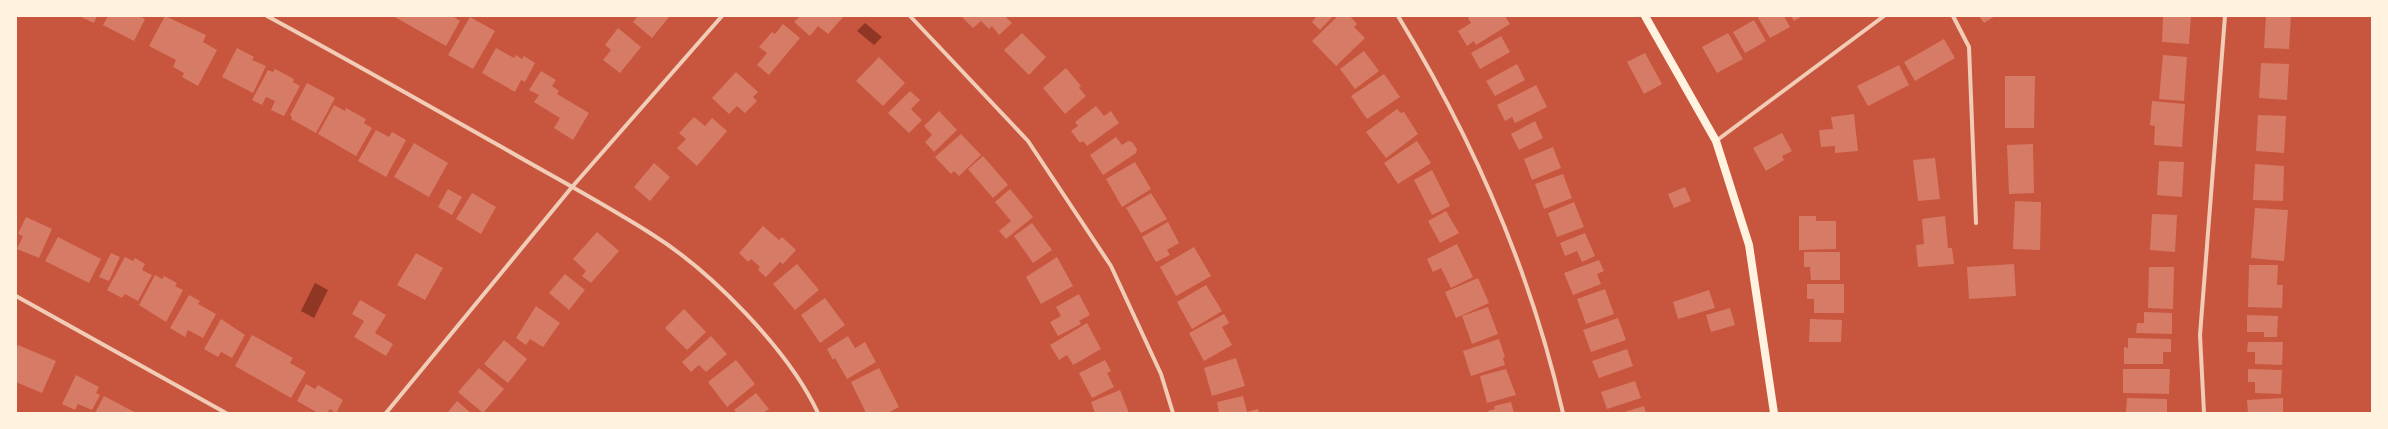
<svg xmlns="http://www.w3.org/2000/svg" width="2388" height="429" font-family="'Roboto Condensed',sans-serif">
<rect width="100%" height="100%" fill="#c8553d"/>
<path fill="#8f3625" d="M865,23l17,14 -8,8 -17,-14z
M315,283l13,7 -14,28 -13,-7z"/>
<path fill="#d67c66" d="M79,16h18l-3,7z
M108,16h31l6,3 -11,22 -31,-16z
M165,16l41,19 -3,7 14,8 -19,36 -16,-9 2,-4 -11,-6 3,-7 -27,-14z
M393,16h59l8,5 -14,25z
M638,16h29l2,1 -17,21 -19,-16z
M800,16h44l-16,18 -10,-8 -8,10 -16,-14z
M961,16h44l7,7 -13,12 -7,-9 -3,3 -8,-8 -8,7z
M1317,16h16l-13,14 -8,-8z
M1338,16h12l7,8 -3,3 11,11 -29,28 -24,-25z
M1471,16h34l5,8 -34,21 -2,-4 -7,5 -9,-15 13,-8 -3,-5z
M1757,16h27l6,11 -20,11z
M1791,16h11l-8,5z
M1979,16h16l-11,7z
M2163,16h28l-2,28 -27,-2z
M2266,16h25l-2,33 -25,-1z
M470,17l25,14 -22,38 -25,-14z
M1754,20l12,21 -21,12 -12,-21z
M783,24l17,14 -31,37 -12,-10 10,-12 -8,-6 13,-15 3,2z
M618,28l23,19 -21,26 -17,-13 8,-10 -6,-5z
M1022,33l24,24 -17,18 -25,-25z
M1728,33l15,26 -26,14 -15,-26z
M1501,36l9,16 -30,17 -9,-16z
M1944,39l11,19 -40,23 -11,-19z
M237,48l17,9 -2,3 14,6 -13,27 -31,-16z
M496,48l18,10 2,-3 6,4 2,-3 11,7 -10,19 -4,-2 -6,12 -33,-19z
M1364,51l15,20 -24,18 -15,-20z
M1645,53l17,31 -18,10 -17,-32z
M2163,55l24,2 -3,44 -25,-2z
M879,57l26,26 -22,23 -27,-25z
M2261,63l28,1 -2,36 -28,-2z
M1517,64l8,16 -30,16 -9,-15z
M1899,65l10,20 -41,21 -11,-20z
M1066,68l15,18 -2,2 7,8 -21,18 -22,-26z
M275,69l19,10 -1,3 7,4 -16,30 -13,-6 4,-9 -9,-4 -4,8 -10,-5 16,-30 5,2z
M541,71l15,9 -4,6 7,5 -2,3 32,19 -16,27 -19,-12 6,-10 -26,-16 5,-7 -10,-5z
M736,72l22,20 -5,5 4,4 -12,12 -8,-7 -8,8 -17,-16z
M1384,74l16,23 -33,22 -16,-23z
M2005,76h30l-1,52h-29z
M307,83l28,15 -19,35 -25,-14 1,-2 -2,-2z
M1536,85l11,22 -32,16 -3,-6 -7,4 -8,-16z
M910,91l10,9 -9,9 11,11 -13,13 -21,-20z
M2152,101l33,3 -3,43 -28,-2 1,-19 -5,-1z
M334,105l11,6 1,-3 20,11 -2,4 8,5 -16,28 -38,-22z
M1096,106l8,10 7,-5 8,12 -32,23 -4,-5 -3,2 -9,-12 7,-5 -3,-4z
M1397,109l4,4 3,-1 14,22 -32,24 -20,-26z
M939,111l18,19 -23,22 -9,-10 7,-7 -8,-9z
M1854,114l4,37 -23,2v-7l-14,1 -2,-17 14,-1 -2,-12z
M2258,115l28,1 -2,37 -28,-2z
M694,117l11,9 7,-8 15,13 -30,35 -20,-18 9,-9 -7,-6z
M1535,121l8,17 -24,12 -8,-16z
M376,130l13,7 3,-5 14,8 -20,37 -28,-16z
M1782,133l10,18 -10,5 2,4 -18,11 -13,-23z
M961,134l20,21 -22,21 -5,-5 -3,3 -16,-17z
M1116,137l6,8 6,-4 4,1 5,7 -1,4 -33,22 -13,-20z
M1417,141l14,22 -33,21 -14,-21z
M414,143l34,20 -19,34 -35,-20z
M2033,144l1,49 -25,1 -2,-49z
M1553,147l8,21 -29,12 -8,-21z
M983,156l25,29 -15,13 -25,-29z
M1935,158l5,41 -22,2 -5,-41z
M2159,161l25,1 -2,35 -25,-2z
M1135,162l16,27 -29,18 -16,-28z
M654,163l16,14 -20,24 -16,-14z
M2255,164l29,2 -1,35 -30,-1z
M1432,170l18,36 -18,9 -18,-35z
M1563,174l9,24 -28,11 -9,-25z
M1685,187l6,14 -17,7 -6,-14z
M448,189l14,8 -10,18 -14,-8z
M1010,189l23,28 -27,22 -7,-8 12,-10 -16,-19z
M472,193l24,14 -15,27 -25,-15z
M1151,193l16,26 -26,14 -15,-25z
M2015,201l26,1 -1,48 -27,-1z
M1574,202l10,25 -27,10 -9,-24z
M2255,208l33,2 -4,51 -33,-3z
M1446,211l13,22 -19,10 -12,-22z
M2152,214l25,1 -2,37 -25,-2z
M1799,216h17v5h20v28l-37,1z
M1945,216l3,32h4l2,16 -36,3 -2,-22 8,-1 -2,-25z
M26,217l26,12 -13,29 -22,-9 6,-13 -5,-2z
M1168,222l11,21 -12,7 3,5 -14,7 -14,-25z
M1032,223l20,27 -19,13 -19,-27z
M763,226l16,14 3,-3 14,13 -13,14 -3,-2 -14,15 -8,-7 2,-3 -9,-8 -3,3 -9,-9z
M597,232l22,19 -28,32 -9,-7 4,-5 -13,-12z
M1585,233l10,23 -13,6 -5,-11 -12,5 -5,-13z
M58,237l43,22 -12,24 -44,-22z
M1457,244l16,33 -22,11 -10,-20 -8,4 -6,-13z
M1194,247l17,29 -35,20 -16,-29z
M1804,252h36v28h-29l-1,-13h-6z
M111,253l9,4 -11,24 -10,-4z
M416,253l27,15 -18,32 -28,-15z
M125,257l8,4 2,-3 10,6 -3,6 10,5 -14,26 -13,-7 -3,4 -15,-8z
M1057,257l16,29 -32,18 -15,-27z
M1599,260l5,11 -7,3 4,10 -28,11 -9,-22z
M797,264l22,26 -24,20 -22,-26z
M2014,264l2,32 -47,3 -2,-32z
M2249,265h29l-1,20h6l-1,23 -34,-1z
M2149,267h25l-1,42 -25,-1z
M565,274l20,16 -16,20 -20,-17z
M155,275l7,4 2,-3 13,7 -2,3 8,4 -17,32 -27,-17z
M1478,278l11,25 -33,15 -11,-26z
M1807,284h37v29h-30v-14h-7z
M1206,285l16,26 -30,18 -15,-27z
M1605,289l9,25 -28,10 -9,-25z
M1709,290l6,18 -37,11 -5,-17z
M1079,294l11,21 -11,6 2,3 -23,12 -8,-14 11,-6 -5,-9z
M189,295l11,6 -2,3 18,10 -13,24 -15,-8 -3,7 -15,-9z
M825,298l20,27 -25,18 -19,-28z
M360,300l26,15 -11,18 18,11 -7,12 -32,-19 10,-16 -12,-7z
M536,306l24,17 -17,24 -13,-8 -4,6 -10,-7z
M1488,307l10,27 -26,10 -10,-28z
M1730,308l5,17 -24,7 -5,-17z
M684,309l22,23 -19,18 -22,-22z
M2144,312l28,1v21l-36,-1 1,-10h7z
M1224,314l5,9 -7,4 10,18 -28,16 -15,-28z
M2247,315l31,1 -1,21h-13v-5h-17z
M1618,318l8,22 -35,12 -8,-22z
M221,319l24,16 -13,23 -11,-6 -3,5 -14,-8z
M1810,319l32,1 -1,22h-32z
M1087,323l14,26 -28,16 -6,-10 -8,5 -9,-15z
M252,335l41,23 -3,5 16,9 -15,26 -56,-32z
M711,336l16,18 -21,18 -7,-7 -8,7 -9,-10z
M848,336l7,12 10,-6 11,20 -29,17 -12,-21 -2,2 -6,-11z
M2128,338l43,1v13h-8v12h-39v-17l4,1z
M1499,339l6,18 -2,1 2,7 -34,11 -8,-25z
M504,340l23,19 -19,24 -24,-19z
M2248,342h35l-1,23 -27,-1v-12h-8z
M18,345l38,16 -14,32 -26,-11v-32z
M1627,349l6,17 -34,12 -7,-17z
M1236,358l9,28 -33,10 -8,-28z
M736,360l19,24 -28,23 -19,-25z
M1105,360l6,11 -4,2 7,14 -22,11 -13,-25z
M479,368l25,21 -21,24 -25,-21z
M879,368l20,39 -11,6h-22l-15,-31z
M1506,369l10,26 -29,8 -7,-27z
M2123,369h47l-1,25 -46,-1z
M2248,369l34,1 -1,24 -26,-1v-11h-7z
M76,375l23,12 -3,6 4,2 -8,15 -14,-6 -3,6 -13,-6z
M1635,381l6,17 -34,11 -6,-17z
M306,384l9,5 3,-4 25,15 -7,13 -6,-4 -3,4h-9l-21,-12z
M1120,390l9,23h-34l-4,-11z
M756,393l13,16 -6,4h-26l-3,-3z
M104,396l32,17h-41z
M1243,396l4,16 11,-3 1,4h-40l-2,-11z
M2127,398l40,1v14h-41z
M2283,398v15h-35l-1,-13z
M457,401l14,12h-21l-2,-1z
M1511,402l3,11h-26v-2l7,-2 -1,-3z
M1644,406l2,7h-25z"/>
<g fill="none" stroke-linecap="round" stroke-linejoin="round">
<path stroke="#f1ccb7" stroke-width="4" d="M267,16c78,42 155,86 233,130 50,29 101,56 150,87 60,37 138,116 168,180
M910,16l118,125 83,125 50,108 12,39
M1398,16c75,123 133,256 165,397
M1953,16l16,31 7,176
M1716,141l168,-125
M16,296l210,117
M386,413l186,-226 150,-171
M2204,413l-4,-78 25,-319"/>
<path stroke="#fff3e0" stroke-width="8" d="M1645,16l71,125 33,104 25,168"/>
</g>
<rect width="2388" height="429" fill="none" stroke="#fff3e0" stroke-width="34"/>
</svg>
